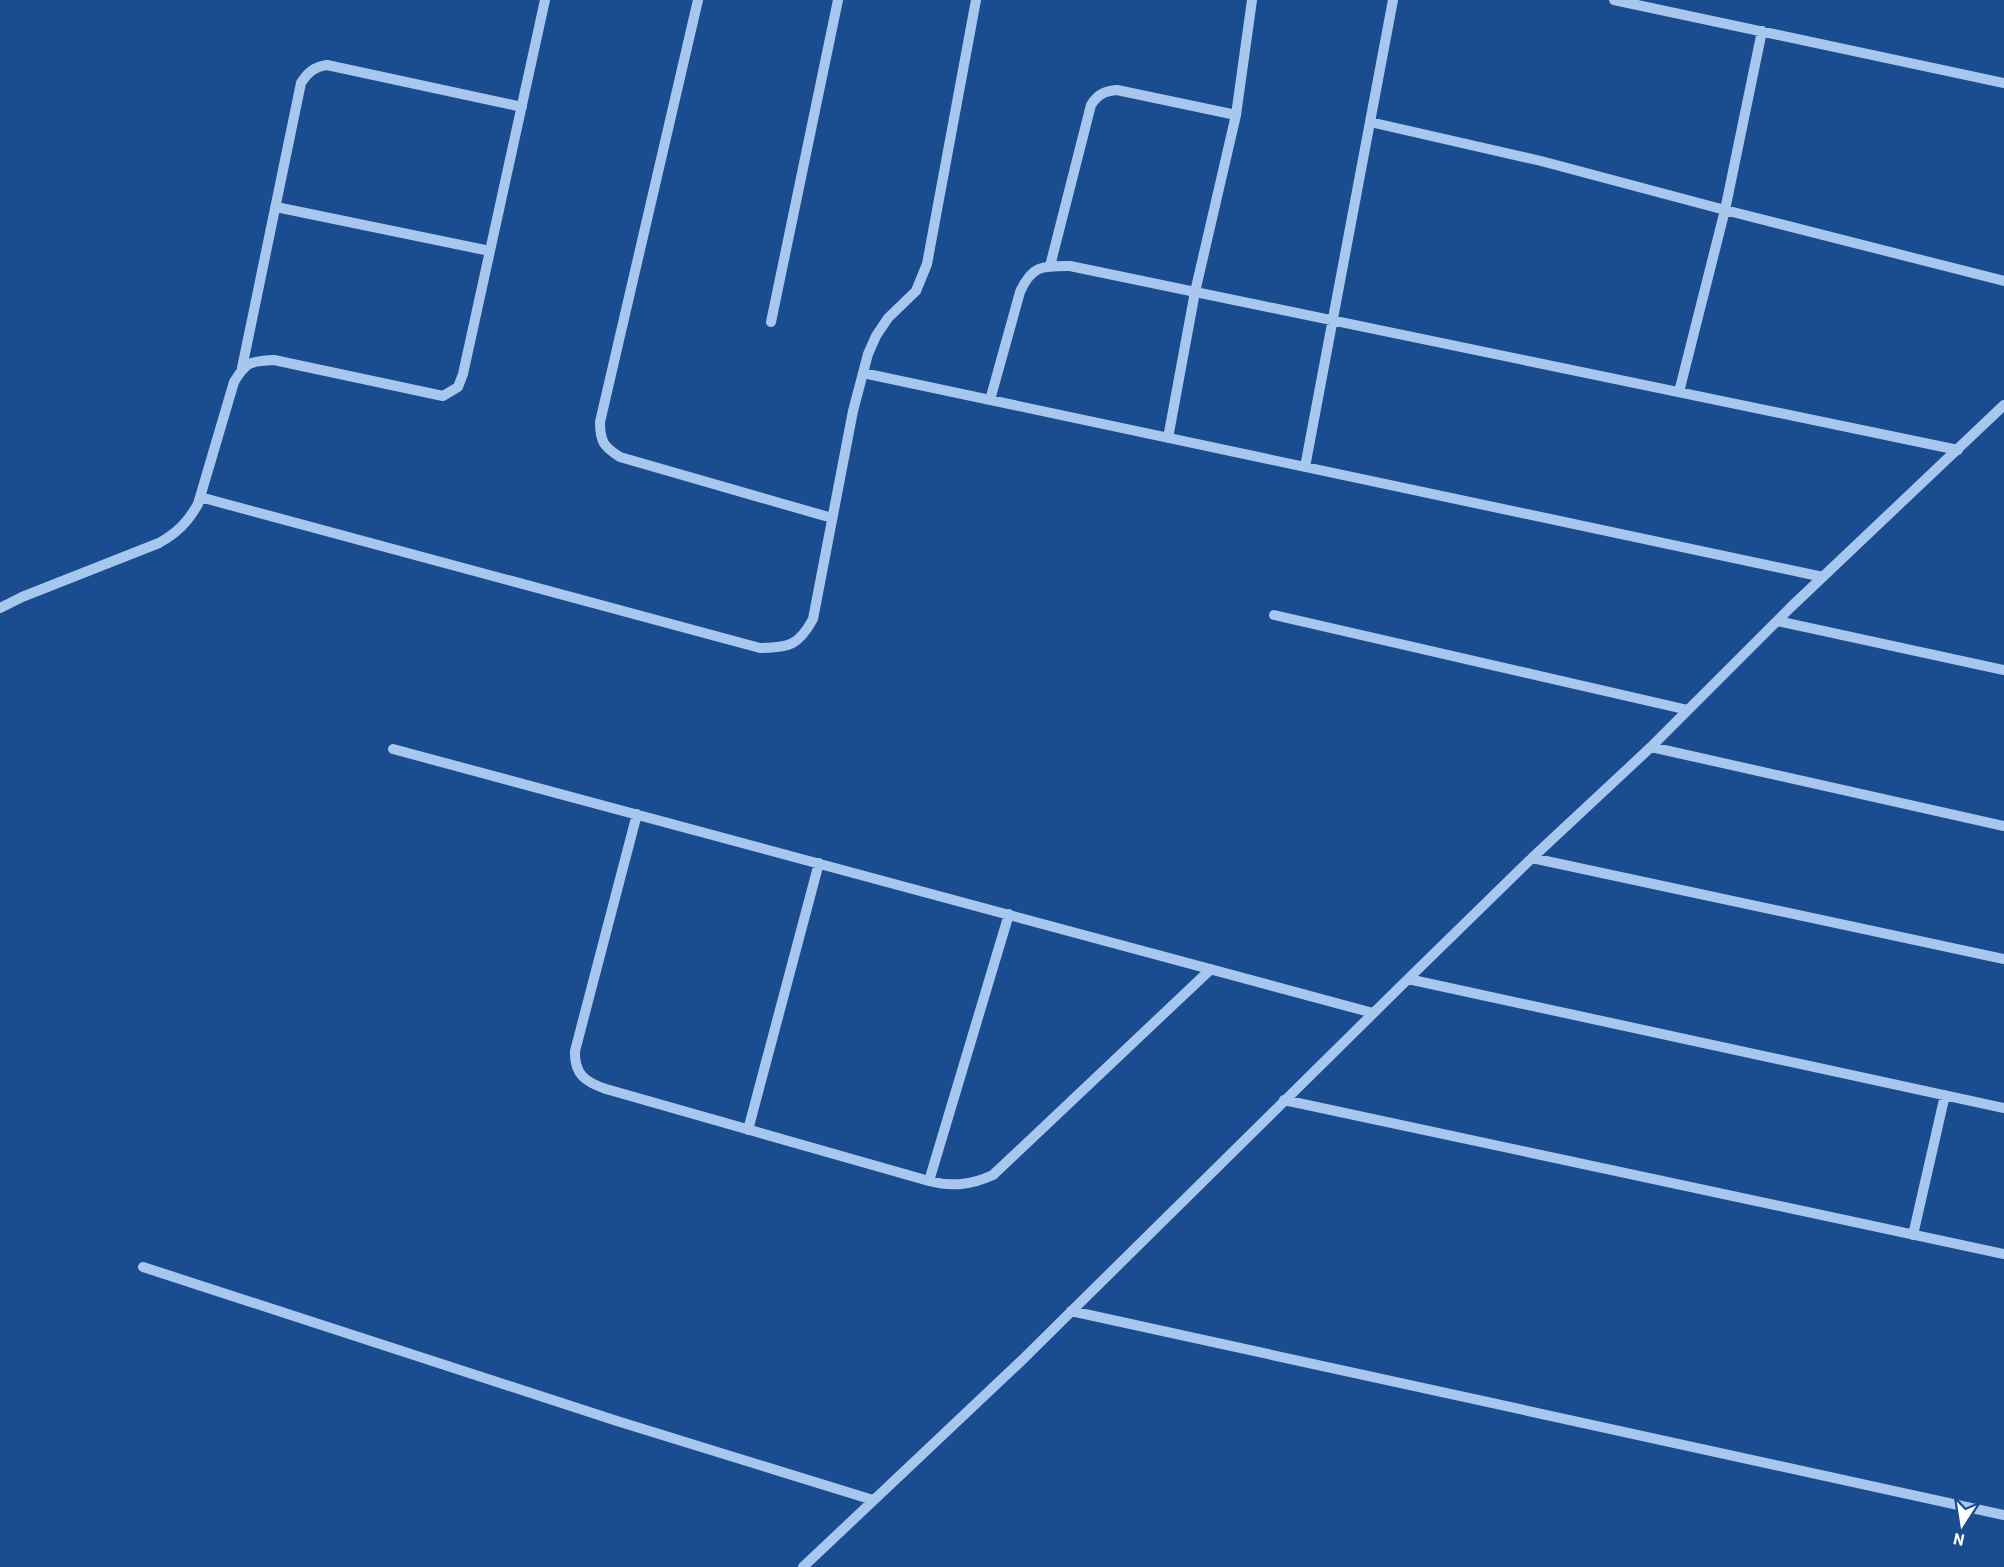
<svg xmlns="http://www.w3.org/2000/svg" width="2004" height="1567" font-family="Barlow,sans-serif">
<rect width="100%" height="100%" fill="#1a4c90"/>
<g fill="none" stroke-linecap="round" stroke-linejoin="round">
<path stroke="#a8c7ef" stroke-width="10" d="M698,0l-98,422c0,20 4,25 20,35l212,61
M1614,0l390,83
M1370,122l171,39 184,49 279,71
M276,207l214,44
M1050,266l41,-161c7,-11 14,-14 26,-15l119,25
M771,322l67,-322
M242,368l59,-285c7,-11 13,-16 26,-18l195,42
M863,373l960,204
M1679,392l46,-182 37,-179
M990,400l30,-108c12,-27 22,-26 50,-26l888,184
M1168,438l27,-146 41,-177 16,-115
M1305,467l88,-467
M200,497l560,151c29,0 39,-3 53,-29l40,-208 15,-57 8,-18 12,-18 28,-27 11,-27 49,-264
M0,608l22,-11 137,-54c18,-10 29,-21 39,-39l36,-122c12,-20 16,-21 40,-22l169,36 15,-9 5,-13 82,-374
M1274,615l414,95
M1777,621l227,49
M1651,747l353,79
M393,749l980,264
M637,814l-62,237c-1,23 10,31 31,38l323,92c23,6 42,4 64,-6l218,-206
M1532,858l472,101
M1408,979l596,129
M1284,1100l720,154
M748,1130l71,-267
M929,1181l80,-267
M1913,1235l32,-140
M143,1267l474,154 256,79
M1071,1311l933,204
M803,1567l216,-204 389,-384 124,-121 119,-111 140,-140 213,-202"/>
</g>
<g transform="translate(1962 1525) rotate(192)" stroke="#1a4c90" stroke-width="4.5" paint-order="stroke">
<path d="M0-4.5L10 22L0 15L-10 22Z" fill="#ffffff"/>
<text y="-9" font-size="16" font-weight="bold" text-anchor="middle" fill="#ffffff">N</text>
</g>
</svg>
